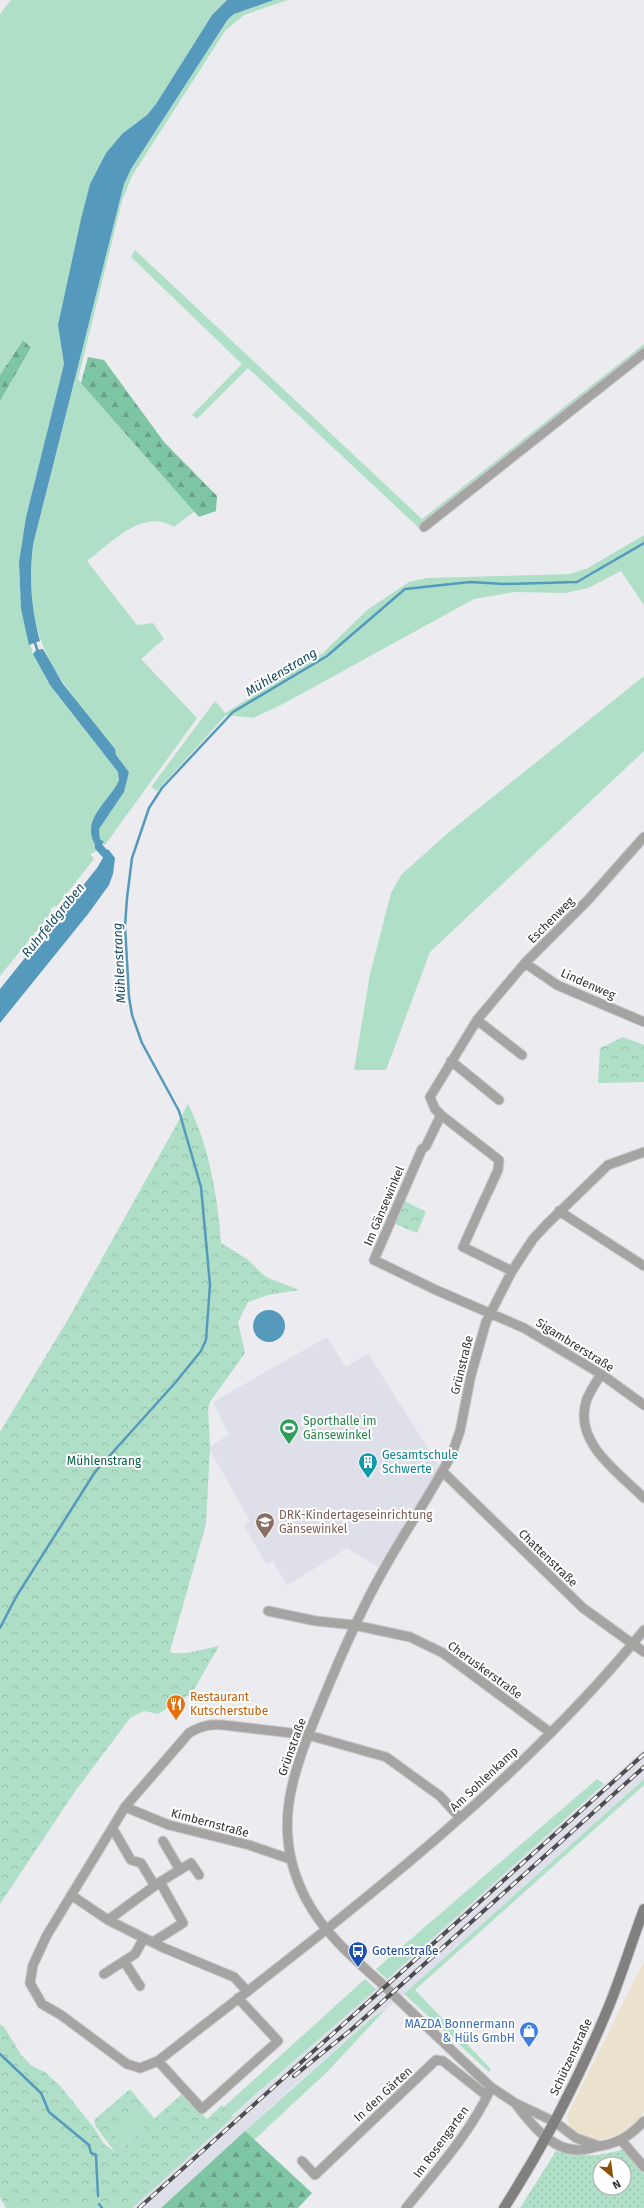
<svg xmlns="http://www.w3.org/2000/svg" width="644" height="2208" font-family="'Fira Sans',sans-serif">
<defs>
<pattern id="forest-firs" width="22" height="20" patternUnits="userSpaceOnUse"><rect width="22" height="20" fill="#7ec5a3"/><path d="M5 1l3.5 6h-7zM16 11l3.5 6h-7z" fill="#68a185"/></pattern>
<pattern id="park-crowns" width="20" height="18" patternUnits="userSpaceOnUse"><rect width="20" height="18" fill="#afdfc7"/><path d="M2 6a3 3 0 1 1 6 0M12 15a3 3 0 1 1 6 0" fill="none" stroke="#97c0ab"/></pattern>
<pattern id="garden-dots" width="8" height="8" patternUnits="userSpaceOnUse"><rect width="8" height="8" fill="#afdfc7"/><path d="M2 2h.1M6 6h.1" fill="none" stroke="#97c0ab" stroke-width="1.8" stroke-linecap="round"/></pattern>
</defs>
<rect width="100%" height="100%" fill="#ececf0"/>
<path fill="#ebe2cd" d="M644,1961v150l-6,10 -7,7 -13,7 -22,6 -24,-11 -3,-5 -2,-9z"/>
<path fill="#dfdfea" d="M327,1337l19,30 22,-14 75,119 -60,98 -36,-22 -60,38 -14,-25 -7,3 -22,-39 6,-4 -42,-74 21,-12 -16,-33z
M644,1749v30l-240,215 -19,16 -12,7 -77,67 -135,124h-31z"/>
<path fill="#afdfc7" d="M11,0h216l-15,15 -56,89 -9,11 -25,19 -16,19 -16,31 -32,141 6,39 -38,153 -7,45 2,47 12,45 17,31 68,87 1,8 -3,6 -18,26 -4,32 4,6 -8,4 4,5 -38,48 -2,-1 -4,4 2,2 -52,64v-575l31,-52 -9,-8 -22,34v-361z
M274,0h14l-44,15 -19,16 -93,145 -10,25 -44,178 117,132 -21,16c-31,-20 -64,17 -87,34l50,64 16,-2 11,16 -23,20 56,59 -92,127 -5,-6 -1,-10 25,-37 5,-20 -13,-17 -1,-6c-57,-71 -93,-105 -82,-203l91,-362 7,-15 97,-150 6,-5z
M135,250l287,269 222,-175v5l-225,179 -171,-160 -51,51 -5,-4 50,-51 -111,-107z
M644,535v70l-23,-34 -33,17 -23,5 -50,-1 -41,7 -191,105 -30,14 -27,-3 -69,76 -6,-4 64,-86 10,12 98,-60 44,-43 42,-28 18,-4 143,-4 18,-6z
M644,676v75l-214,201 -44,118h-32l16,-96 21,-81 11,-19 47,-42z
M597,1779l7,5 -217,195 -11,-10z
M644,1779v6l-229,205 76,79 -2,3 -85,-78z
M365,1979l11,10 -164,144 -7,-9z
M385,2010l-58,62 -73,68 -9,-9 128,-114z
M144,2106l11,13 -32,27 -11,-13z"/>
<path fill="url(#forest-firs)" d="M23,340l8,8 -31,53v-26z
M88,357l16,3 60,82 53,54 -1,15 -17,6 -118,-134z
M245,2131l67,62 -14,15h-137z"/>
<path fill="url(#park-crowns)" d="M623,1037l21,8v37l-46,1 2,-35z
M188,1104c21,41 30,94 33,139l26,16 19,18 33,13 -31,5 -20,7 -10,20 7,31 -35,49 -2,6 2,39 -4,77 -36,127 2,2h15l32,-7 -27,47 -34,21 -14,-3 -14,7 -56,75 -74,111v-472l70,-116z
M403,1200l23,12 -9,21 -24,-10z
M0,2024l4,3 18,29 10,10 13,6 17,16 32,40 11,17 10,7 -19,-25 -2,-7 36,-31 14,17 -31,27 10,13 -7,7 67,-60 24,26 15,-14 11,12 -101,91h-126l-6,-11z"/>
<path fill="url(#garden-dots)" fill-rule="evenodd" d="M624,2149l20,22v37h-124l36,-57c24,6 44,6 68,-2zM600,2164h24v24h-24z"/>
<path fill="#5599bc" d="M227,0h47l-40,14 -6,5 -97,150 -7,15 -91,361c-4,34 -2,63 7,96l-11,4 -8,-36 -2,-47 7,-45 38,-153 -6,-39 23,-106 9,-35 16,-31 16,-19 25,-19 9,-11 56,-89z
M43,649l20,35 52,65 1,6 13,17 -5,20 -25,37 1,10 4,3 -6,8c-18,-27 3,-41 18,-64l3,-6 -1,-8 -68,-87 -17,-31 3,-4z
M108,849l7,9 -2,16 -4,11 -21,29 -88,109v-34l97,-121z
M253 1326a16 16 0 1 1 32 0a16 16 0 1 1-32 0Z"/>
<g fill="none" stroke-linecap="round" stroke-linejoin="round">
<path stroke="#5599bc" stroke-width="2.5" d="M34,640l4,12
M0,1628l16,-31 79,-125 80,-89 26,-32 5,-11 4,-55 -9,-98 -22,-76 -37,-68 -10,-28 -3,-18 -4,-71 2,-28 5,-40 17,-50 13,-20 71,-76 94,-56 78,-67 65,-7 34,2 73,-2 67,-39
M0,2054l41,39 8,19 40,33 2,8 5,2 2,41
M99,2204l3,4"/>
<path stroke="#5599bc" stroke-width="8" d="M99,847l8,9v6"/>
<defs>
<path id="minor" d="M424,527l220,-174
M525,963l32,22 87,37
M477,1020l45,35
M451,1061l48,39
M441,1115l-15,31 -4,3 -48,111 62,30 88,38 77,46 43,31
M488,1192l10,-22 1,-10 -58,-45 -6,-6 -5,-12 47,-77 48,-57 63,-63 56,-63
M486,1196l-23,51 49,24
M559,1211l85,55
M601,1374c-5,9 -12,18 -15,28 -12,41 33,71 58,96
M443,1472l140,136 61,44
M268,1611l48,10 38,4 56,12 33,16 108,80
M125,1807l44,18 80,20 41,14
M460,1818l-20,-22 -54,-39 -78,-22 -85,-10c-14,-1 -22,1 -34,8l-64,74 -78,128 -14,30 -3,18 12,21 19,11 66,49 13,4 18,-7c167,-131 351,-265 486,-431
M113,1829l18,31 10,3 14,23
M163,1841l17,29
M71,1895l37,25 56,28 70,29 13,14
M108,1920l52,-38 31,-19 8,12
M153,1942l30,-19 -23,-41
M124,1961l16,25
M104,1974l31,-20 9,-16
M158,2061l44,48 76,-68 -40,-43
M515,2103c15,20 36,47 63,47 8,0 15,-2 22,-4 19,-3 31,-11 44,-25
M621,2140l23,27
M599,2146l-23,-8 -21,-16 -40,-19 -24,-16c-37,-34 -73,-69 -110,-104 -28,-25 -58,-51 -75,-84 -38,-72 -11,-132 17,-200 18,-44 37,-88 61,-130 22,-40 49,-77 69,-118l7,-20 11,-56 15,-53 26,-51 21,-32 14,-15 61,-59 36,-13
M302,2161l13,14 121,-115 7,1 44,35
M406,2208c29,-36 65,-76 84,-118"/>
<path id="secondary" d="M504,2208c41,-64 76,-132 105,-202 13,-32 23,-65 35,-97"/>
</defs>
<use href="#minor" stroke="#cacace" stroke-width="11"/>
<use href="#secondary" stroke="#cacace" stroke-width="12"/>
<use href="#minor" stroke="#a5a4a2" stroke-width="9"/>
<use href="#secondary" stroke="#82807f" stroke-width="10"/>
<defs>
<path id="rail" d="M294,2076l58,-47 292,-262
M139,2208l505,-454"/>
</defs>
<use href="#rail" stroke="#4e4e50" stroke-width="4"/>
<use href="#rail" stroke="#fff" stroke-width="2.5" stroke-dasharray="8" stroke-linecap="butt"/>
</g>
<defs>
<symbol id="stadium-pin" viewBox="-11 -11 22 30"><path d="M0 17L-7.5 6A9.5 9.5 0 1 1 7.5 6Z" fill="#2e9e5b" stroke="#fff"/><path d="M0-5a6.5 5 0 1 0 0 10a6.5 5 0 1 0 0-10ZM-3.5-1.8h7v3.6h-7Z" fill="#fff"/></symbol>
<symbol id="building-pin" viewBox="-11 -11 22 30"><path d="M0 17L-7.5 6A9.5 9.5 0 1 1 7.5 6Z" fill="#0f9aa8" stroke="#fff"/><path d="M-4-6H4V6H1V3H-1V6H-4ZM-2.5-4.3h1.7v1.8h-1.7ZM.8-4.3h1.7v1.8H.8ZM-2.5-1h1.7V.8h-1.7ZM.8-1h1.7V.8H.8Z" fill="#fff"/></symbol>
<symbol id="school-pin" viewBox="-11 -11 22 30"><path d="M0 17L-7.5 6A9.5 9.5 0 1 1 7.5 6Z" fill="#8d6e63" stroke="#fff"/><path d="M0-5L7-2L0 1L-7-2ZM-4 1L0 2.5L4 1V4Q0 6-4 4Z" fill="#fff"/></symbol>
<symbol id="restaurant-pin" viewBox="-11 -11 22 30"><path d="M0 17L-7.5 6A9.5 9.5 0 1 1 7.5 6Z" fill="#e8710a" stroke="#fff"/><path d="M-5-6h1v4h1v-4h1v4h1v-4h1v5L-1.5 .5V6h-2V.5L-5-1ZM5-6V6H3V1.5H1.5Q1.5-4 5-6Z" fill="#fff"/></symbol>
<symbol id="bus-pin" viewBox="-11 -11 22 30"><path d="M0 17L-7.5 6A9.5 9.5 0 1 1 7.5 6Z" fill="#1a4fb4" stroke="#fff"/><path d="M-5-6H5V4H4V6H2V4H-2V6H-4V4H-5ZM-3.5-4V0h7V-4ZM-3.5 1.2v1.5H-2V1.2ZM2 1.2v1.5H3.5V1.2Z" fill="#fff"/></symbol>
<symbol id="shop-pin" viewBox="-11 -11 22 30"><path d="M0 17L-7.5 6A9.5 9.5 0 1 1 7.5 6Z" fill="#3f7fe0" stroke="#fff"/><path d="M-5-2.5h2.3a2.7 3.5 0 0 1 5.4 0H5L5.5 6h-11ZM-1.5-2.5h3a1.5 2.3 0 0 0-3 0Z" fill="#fff"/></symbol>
</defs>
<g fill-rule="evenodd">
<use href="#stadium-pin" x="278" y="1417" width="22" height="30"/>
<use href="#building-pin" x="357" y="1451" width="22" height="30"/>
<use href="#school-pin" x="254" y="1511" width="22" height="30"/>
<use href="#restaurant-pin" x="165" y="1693" width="22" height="30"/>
<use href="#bus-pin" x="347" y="1940" width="22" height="30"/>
<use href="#shop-pin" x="518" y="2020" width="22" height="30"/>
</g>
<g text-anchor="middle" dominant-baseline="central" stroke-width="4" stroke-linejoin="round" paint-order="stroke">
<g font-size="12" fill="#313132" stroke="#fff">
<text transform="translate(551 920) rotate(-45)">Eschenweg</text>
<text transform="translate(588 984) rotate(24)">Lindenweg</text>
<text transform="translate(384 1206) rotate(-67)">Im Gänsewinkel</text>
<text transform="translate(575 1345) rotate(32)">Sigambrerstraße</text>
<text transform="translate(462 1365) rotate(-76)">Grünstraße</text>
<text transform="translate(548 1558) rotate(44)">Chattenstraße</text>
<text transform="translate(485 1670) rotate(36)">Cheruskerstraße</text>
<text transform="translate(292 1747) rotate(-70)">Grünstraße</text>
<text transform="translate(484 1779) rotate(-43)">Am Sohlenkamp</text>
<text transform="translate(210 1823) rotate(15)">Kimbernstraße</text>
<text transform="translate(571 2057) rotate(-65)">Schützenstraße</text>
<text transform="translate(383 2094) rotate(-43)">In den Gärten</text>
<text transform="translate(441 2142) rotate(-54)">Im Rosengarten</text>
</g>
<g font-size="12" fill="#27864d" stroke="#fff" text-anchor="start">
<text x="303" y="1421">Sporthalle im<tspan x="303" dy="14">Gänsewinkel</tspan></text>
</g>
<g font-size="12" fill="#0d838f" stroke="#fff" text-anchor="start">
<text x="382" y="1455">Gesamtschule<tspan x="382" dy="14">Schwerte</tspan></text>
</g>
<g font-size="12" fill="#066243" stroke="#fff">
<text x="104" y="1461">Mühlenstrang</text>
</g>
<g font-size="12" fill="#785e54" stroke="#fff" text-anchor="start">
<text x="279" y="1515">DRK-Kindertageseinrichtung<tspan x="279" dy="14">Gänsewinkel</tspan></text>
</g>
<g font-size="12" fill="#c56008" stroke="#fff" text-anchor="start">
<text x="190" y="1697">Restaurant<tspan x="190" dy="14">Kutscherstube</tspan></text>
</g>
<g font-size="12" fill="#164399" stroke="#fff" text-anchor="start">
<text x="372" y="1951">Gotenstraße</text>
</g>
<g font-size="12" fill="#366cbe" stroke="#fff" text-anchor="end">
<text x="515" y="2024">MAZDA Bonnermann<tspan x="515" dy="14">&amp; Hüls GmbH</tspan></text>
</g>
<g font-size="13" font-style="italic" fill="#154b65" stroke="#fff">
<text transform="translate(281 672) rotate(-31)">Mühlenstrang</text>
<text transform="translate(53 920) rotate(-51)">Ruhrfeldgraben</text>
<text transform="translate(119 963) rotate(-93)">Mühlenstrang</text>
</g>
</g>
<g transform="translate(612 2176) rotate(151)"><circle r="19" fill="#ffffff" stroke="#adadad"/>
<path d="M0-3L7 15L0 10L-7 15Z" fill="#8a5205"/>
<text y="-6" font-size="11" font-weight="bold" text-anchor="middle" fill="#313132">N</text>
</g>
</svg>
